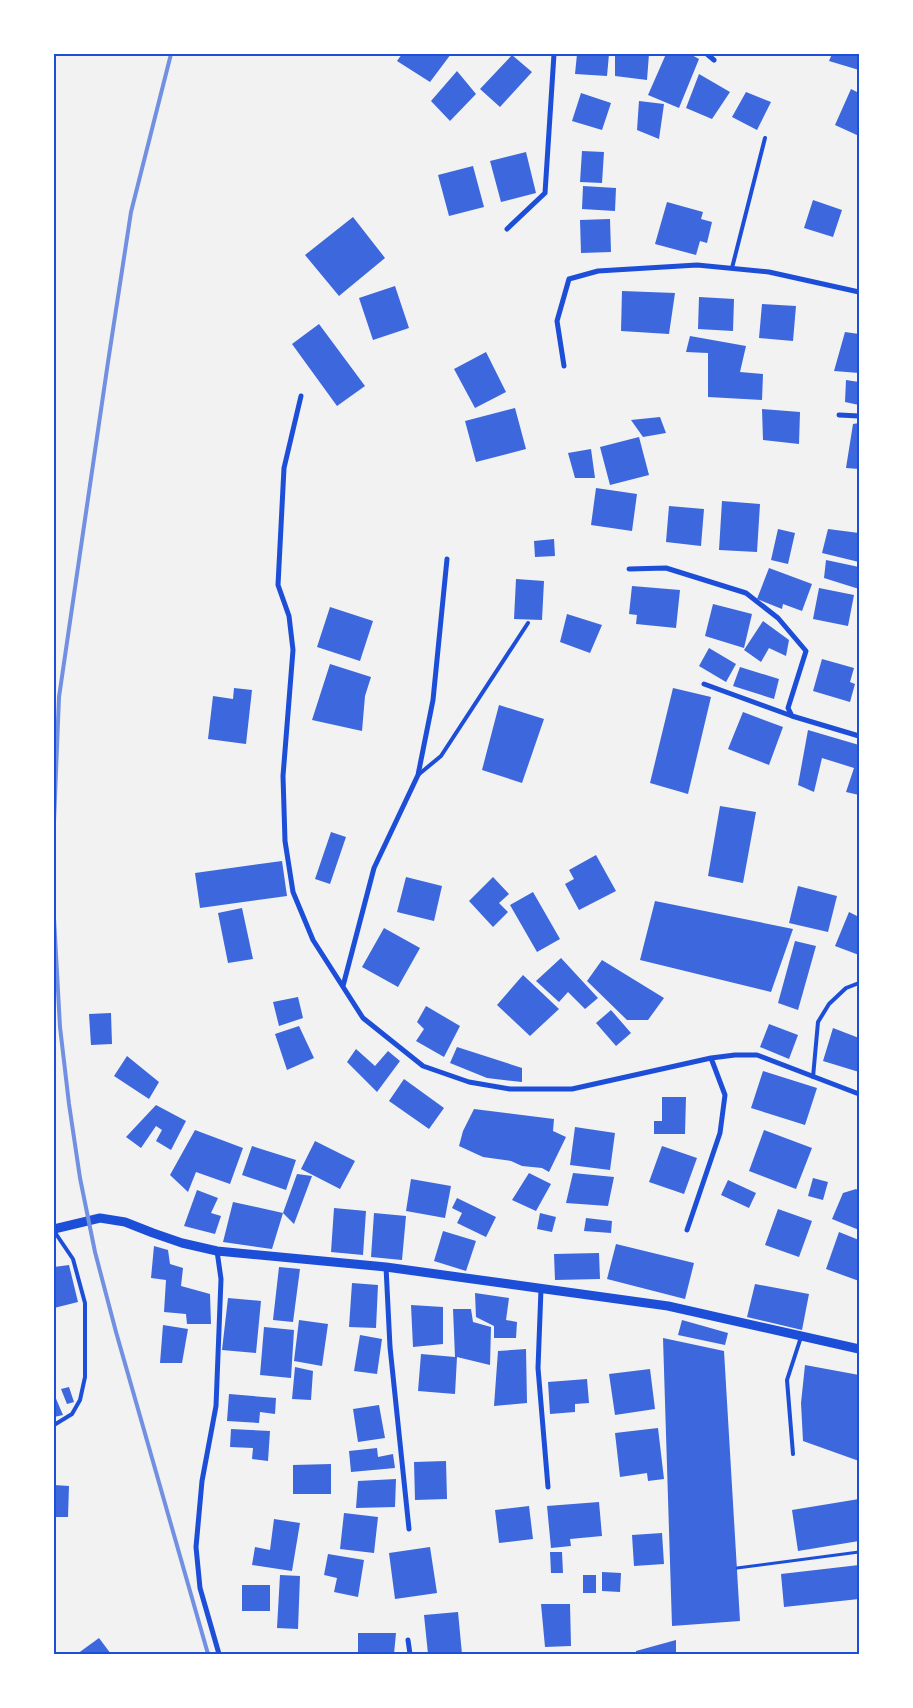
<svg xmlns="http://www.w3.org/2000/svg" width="913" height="1708" font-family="'Open Sans',sans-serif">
<rect width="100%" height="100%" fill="#f2f2f2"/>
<path fill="#3d67dc" d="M402,54h49l-21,28 -33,-21z
M577,54h32l-2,22 -32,-2z
M615,54h34l-2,26 -32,-4z
M666,54h24l9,5 -20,49 -31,-13z
M832,54h27v16l-30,-9z
M512,55l20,17 -32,35 -20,-18z
M457,71l19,23 -26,27 -19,-20z
M699,74l31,18 -18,27 -26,-11z
M851,89l8,4v43l-24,-11z
M746,92l25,10 -14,28 -25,-13z
M581,93l30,10 -9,27 -30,-9z
M639,101l25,3 -5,35 -22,-9z
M582,151l22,1 -2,31 -22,-1z
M526,152l10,41 -35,9 -11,-41z
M473,166l11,41 -35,9 -11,-41z
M583,186l33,2 -1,23 -33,-2z
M813,200l29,10 -9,27 -29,-9z
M667,202l36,10 -2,7 11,3 -5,21 -7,-2 -4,14 -41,-11z
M353,217l32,41 -46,38 -34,-41z
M610,219l1,33 -30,1 -1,-33z
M395,286l14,42 -36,12 -14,-42z
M622,291l53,2 -6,41 -48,-3z
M699,297l35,2 -1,32 -35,-2z
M762,304l34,2 -3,35 -34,-3z
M319,324l46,62 -28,20 -45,-62z
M845,332l14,2v39l-25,-2z
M690,336l56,10 -6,26 23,2 -1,26 -54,-3v-44l-22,-1z
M486,352l20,40 -31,16 -21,-39z
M846,380l13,2v23l-14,-3z
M515,408l11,41 -50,13 -11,-41z
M762,409l38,3 -1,32 -36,-4z
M660,417l6,16 -23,4 -12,-17z
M859,423v46l-13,-1 7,-44z
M639,437l10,38 -39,10 -10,-38z
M591,449l4,29h-20l-7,-25z
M596,488l41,6 -5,37 -41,-6z
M722,501l38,3 -3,48 -38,-2z
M669,506l35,3 -3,37 -35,-4z
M778,529l17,4 -7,31 -17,-4z
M828,529l31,4v29l-37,-9z
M554,539l1,17 -20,1 -1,-16z
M826,560l33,7v22l-35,-11z
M769,568l43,16 -10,27 -19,-7 -1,5 -25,-10z
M516,579l28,2 -2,39 -28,-1z
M632,586l48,4 -4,38 -40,-4 1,-9 -8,-1z
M819,588l35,7 -6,31 -35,-7z
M713,604l39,10 -8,34 -39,-12z
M330,607l43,14 -13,40 -43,-14z
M567,614l35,11 -12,28 -30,-11z
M763,621l26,19 -3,16 -17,-8 -8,14 -17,-12z
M709,648l27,16 -10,18 -27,-16z
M822,659l32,9 -4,14 5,2 -5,18 -37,-11z
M330,664l41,13 -6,19 -3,35 -50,-11z
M740,667l39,12 -5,20 -41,-13z
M234,688l18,2 -6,54 -38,-5 5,-43 20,3z
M673,688l38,9 -23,97 -38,-11z
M499,705l45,14 -22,64 -40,-13z
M743,712l40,15 -14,38 -41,-16z
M808,730l51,15v50l-13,-3 8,-24 -32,-10 -8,34 -16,-7z
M720,806l36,6 -13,71 -35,-7z
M331,832l15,5 -16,47 -15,-5z
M596,855l20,36 -37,19 -14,-26 9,-5 -5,-9z
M282,861l5,35 -87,12 -5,-35z
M406,877l36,9 -8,35 -37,-9z
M493,877l16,17 -10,9 9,9 -15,15 -24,-26z
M798,886l39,10 -9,36 -39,-9z
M533,892l27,47 -23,13 -27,-47z
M655,901l138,28 -22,63 -131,-32z
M242,908l11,51 -25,4 -10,-50z
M849,912l10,5v38l-24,-9z
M384,928l36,20 -22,39 -36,-20z
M795,941l21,5 -18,64 -20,-7z
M561,958l37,40 -13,11 -17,-17 -9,10 -23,-21z
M602,960l62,38 -16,22h-21l-40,-39z
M523,975l36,34 -29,27 -33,-31z
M298,997l5,21 -24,8 -6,-24z
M426,1006l34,20 -16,31 -28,-16 8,-12 -7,-7z
M611,1010l20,23 -15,13 -20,-23z
M111,1013l1,31 -21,1 -2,-31z
M769,1024l29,11 -9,24 -29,-12z
M299,1026l15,32 -27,12 -12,-36z
M833,1028l26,10v34l-36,-11z
M457,1047l65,21v14l-35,-4 -37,-15z
M356,1049l19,17 13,-15 12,10 -23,31 -30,-30z
M127,1056l32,26 -10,17 -35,-23z
M763,1071l54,17 -12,37 -54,-17z
M404,1079l40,29 -15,21 -40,-28z
M662,1097h24l-1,37h-31v-13h8z
M156,1105l30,16 -15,29 -15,-9 6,-11 -6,-4 -15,22 -15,-11z
M474,1109l80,10 -1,12 13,6 -17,35 -7,-4 -20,-2 -11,-5 -28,-4 -24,-11 4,-15z
M575,1127l40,6 -5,37 -40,-5z
M195,1130l48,18 -13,36 -34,-12 -8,20 -18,-17z
M764,1130l48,18 -16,41 -47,-18z
M315,1141l40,20 -15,28 -39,-20z
M252,1146l44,14 -10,30 -44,-15z
M662,1146l35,12 -13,36 -35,-12z
M529,1173l22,11 -15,27 -24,-11z
M573,1173l41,4 -6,29 -42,-3z
M297,1174l15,2 -18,48 -11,-11z
M813,1178l15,4 -5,18 -15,-4z
M411,1179l40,7 -6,32 -39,-7z
M728,1180l28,13 -7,15 -28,-13z
M856,1189l3,2v39l-27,-11 11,-26z
M197,1190l21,8 -7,15 10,3 -6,18 -31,-8z
M457,1198l39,19 -10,20 -29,-14 5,-10 -10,-5z
M233,1202l50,11 -11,36 -49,-7z
M334,1208l32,3 -3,44 -32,-3z
M778,1209l34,12 -13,36 -34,-12z
M374,1213l32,3 -4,44 -31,-3z
M540,1213l16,4 -4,15 -15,-3z
M586,1218l26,3 -1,12 -27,-2z
M443,1231l33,10 -10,30 -32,-10z
M839,1232l20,8v41l-33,-12z
M616,1244l78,19 -9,36 -78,-20z
M154,1246l14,4 2,14 13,4 -2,18 29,8 1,30h-24l-1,-10 -22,-2 2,-32 -15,-2z
M599,1253l1,26 -45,1 -1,-26z
M69,1265l9,37 -24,6v-41z
M279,1267l21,2 -7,53 -20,-2z
M352,1283l26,2 -2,43 -27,-1z
M755,1284l54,10 -7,36 -55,-13z
M475,1293l34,5 -3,22 11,2 -1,16h-22v-12l-18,-9z
M228,1298l33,3 -5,52 -34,-3z
M411,1305l32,2v37l-30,3z
M453,1309h18l2,13 18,5 -1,38 -33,-8 -2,37 -37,-3 3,-37 34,3z
M299,1320l29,4 -6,42 -28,-5z
M682,1320l46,13 -3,12 -47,-10z
M163,1325l25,4 -6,34h-22z
M264,1327l30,3 -3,48 -31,-3z
M360,1335l22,4 -5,35 -23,-3z
M663,1338l61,13 16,270 -68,5z
M526,1349l1,54 -33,3 4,-55z
M805,1365l54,10v86l-56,-20 -2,-38z
M295,1367l18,4 -2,29 -19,-1z
M650,1369l5,40 -40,6 -6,-41z
M587,1379l2,24 -14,1v8l-25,2 -2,-32z
M69,1387l5,15 -7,2 -6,-15z
M54,1394l9,21 -9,2z
M229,1394l47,4 -1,16 -15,-2 -1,11 -32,-2z
M379,1405l6,33 -27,4 -5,-33z
M658,1428l6,51 -16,2 -1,-8 -27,4 -5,-44z
M231,1429l39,2 -2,30 -16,-2 1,-11 -23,-1z
M377,1448l1,9 15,-3 2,14 -44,4 -2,-21z
M446,1461l1,38 -32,1 -1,-38z
M331,1464v30h-38v-29z
M396,1479l-1,28 -39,1 2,-27z
M54,1485l15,1 -1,31h-14z
M859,1499v42l-61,10 -6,-41z
M599,1502l3,34 -32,3 1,7 -20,2 -4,-42z
M529,1506l4,33 -34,4 -4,-33z
M344,1513l34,4 -4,36 -34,-4z
M274,1519l26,4 -8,48 -40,-6 3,-18 15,3z
M662,1533l2,31 -30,2 -2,-31z
M430,1547l7,46 -42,6 -6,-46z
M550,1552h12l1,21h-12z
M328,1554l36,6 -6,37 -24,-5 3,-14 -13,-3z
M859,1565v34l-75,8 -3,-33z
M602,1572l19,1 -1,19 -18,-1z
M280,1575l20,1 -2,53 -21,-1z
M583,1575h13v18h-13z
M242,1585h28v26h-28z
M541,1604h29l1,42 -26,1z
M458,1612l4,42h-34l-4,-39z
M358,1633h38l-2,21h-36z
M99,1638l12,16h-34z
M676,1640v14h-40v-3z"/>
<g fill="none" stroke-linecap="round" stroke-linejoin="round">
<path stroke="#1d4ed8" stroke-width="3" d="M737,1568l122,-16"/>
<path stroke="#1d4ed8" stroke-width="4" d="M732,268l33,-130
M418,775l23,-19 87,-133
M813,1077l5,-55 11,-18 17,-16 13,-5
M54,1231l19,28 12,44v74l-5,23 -8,14 -18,11
M793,1454l-6,-74 14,-43"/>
<path stroke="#1d4ed8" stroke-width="5" d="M707,54l7,6
M507,229l38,-36 9,-139
M564,366l-7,-45 12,-42 29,-8 99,-6 72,7 90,20
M301,396l-17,72 -6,117 11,31 4,34 -10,126 2,65 8,51 20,48 50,78 60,48 46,16 41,7h62l139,-31 24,-3h22l102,39
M839,415l20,1
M629,569l37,-1 80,25 32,25 28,33 -18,57 4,8 67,20
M704,684l88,32
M343,986l31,-118 44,-93 15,-75 14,-141
M687,1230l33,-97 5,-38 -14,-37
M217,1251l4,28 -5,127 -14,75 -6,66 4,41 19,66
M386,1267l4,80 19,182
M541,1289l-3,79 10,119
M408,1640l2,14"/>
<path stroke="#1d4ed8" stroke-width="9" d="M54,1229l46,-11 25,4 28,11 29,10 35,8 169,16 282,39 191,43"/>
<path stroke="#7290e2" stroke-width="4" d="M54,822l5,-125 49,-335 23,-150 40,-158
M54,918l6,109 9,77 11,74 15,74 21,80 92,322"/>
</g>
<rect width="913" height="1708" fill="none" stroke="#ffffff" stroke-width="110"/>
<rect x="55" y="55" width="803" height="1598" fill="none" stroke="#1d4ed8" stroke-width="2"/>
</svg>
